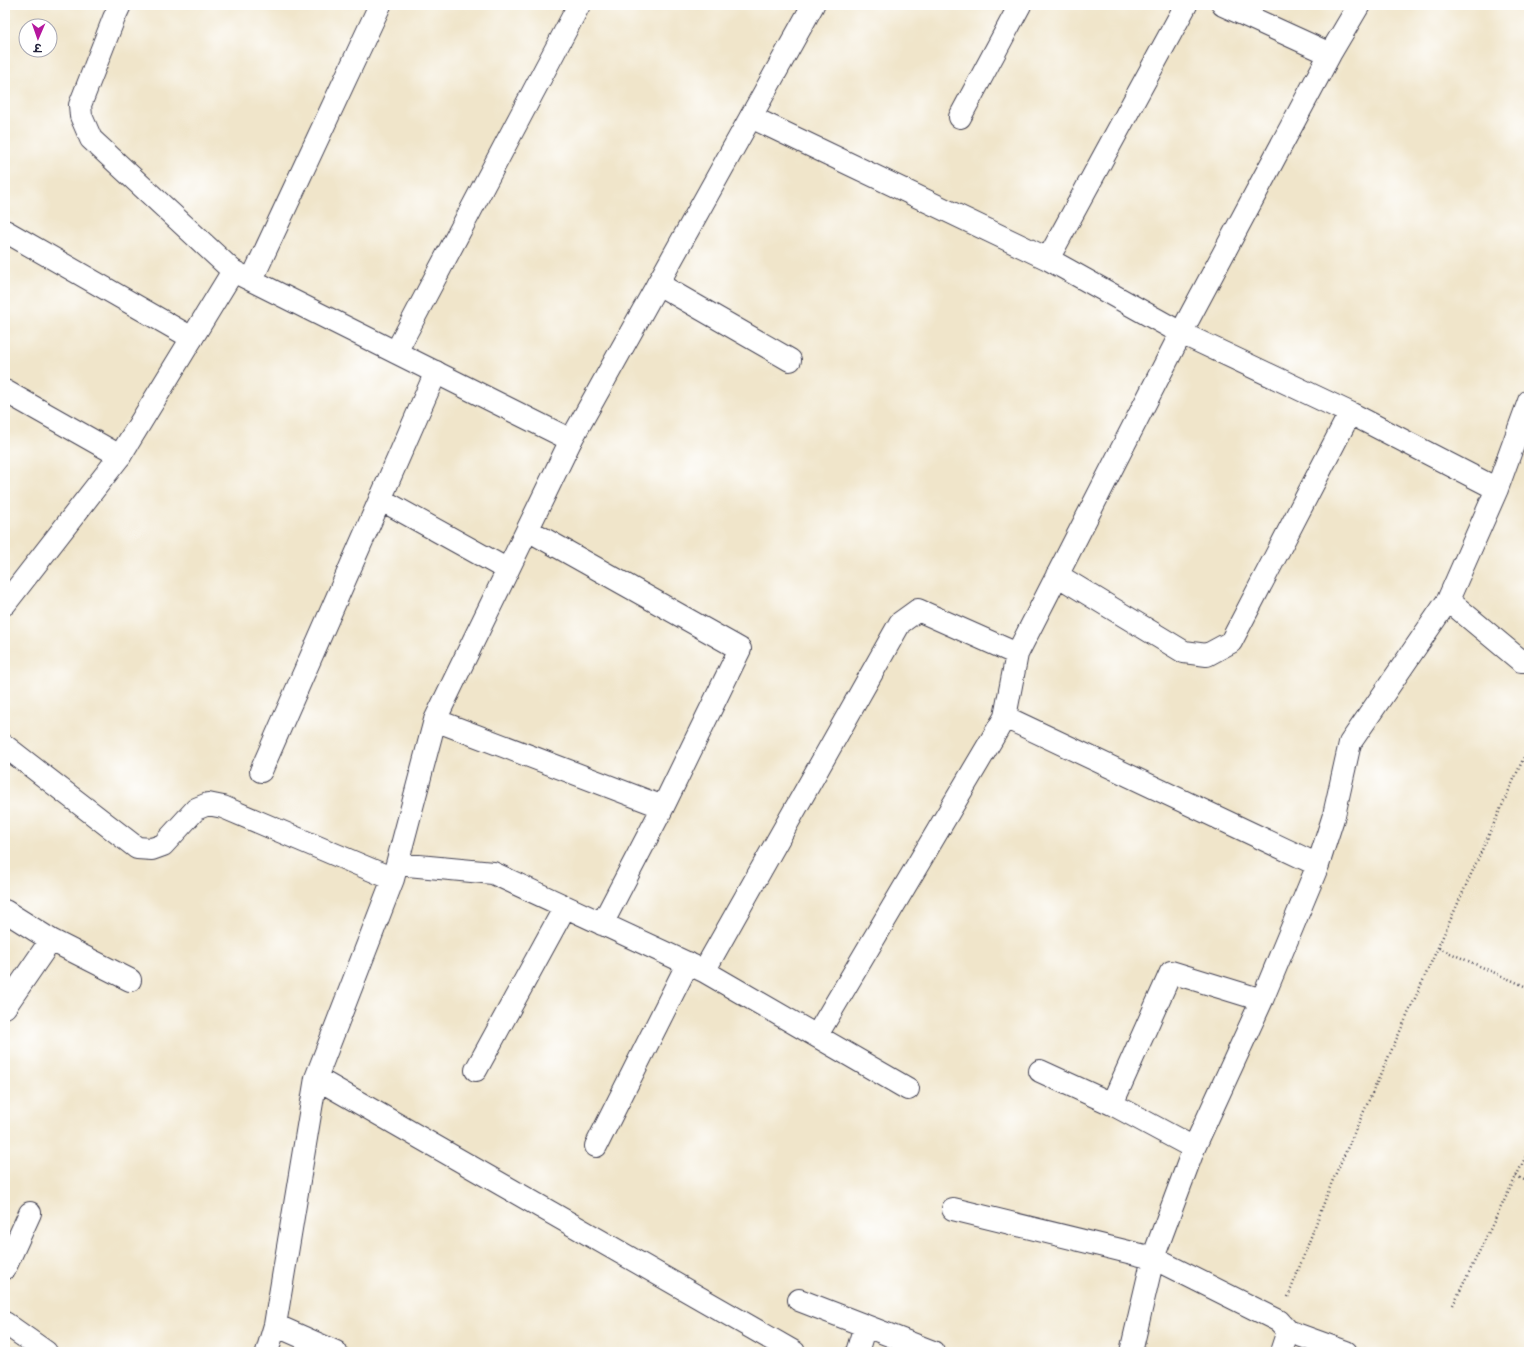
<svg xmlns="http://www.w3.org/2000/svg" width="1534" height="1357" font-family="'Shantell Sans','Playpen Sans Deva',sans-serif">
<rect width="100%" height="100%" fill="#fff"/>
<filter id="ink" filterUnits="userSpaceOnUse"><feTurbulence type="fractalNoise" baseFrequency=".025" numOctaves="2"/><feDisplacementMap in="SourceGraphic" scale="8" xChannelSelector="R" yChannelSelector="G"/><feConvolveMatrix kernelMatrix="1 2 1 2 8 2 1 2 1" color-interpolation-filters="sRGB"/></filter>
<filter id="wash" filterUnits="userSpaceOnUse"><feTurbulence type="fractalNoise" baseFrequency=".012" numOctaves="4" result="noise"/><feDisplacementMap in="SourceGraphic" scale="16" xChannelSelector="R" yChannelSelector="G"/><feGaussianBlur stdDeviation="0.9" result="paint"/><feColorMatrix in="noise" values="0 0 0 0 0 0 0 0 0 0 0 0 0 0 0 0 0 1.4 0 .05"/><feComposite in="paint" operator="in"/></filter>
<g filter="url(#wash)">
<rect width="100%" height="100%" fill="#f0e5ca"/>
</g>
<g filter="url(#ink)">
<g fill="none" stroke-linecap="round" stroke-linejoin="round">
<defs>
<path id="minor" d="M120,5l-6,13 -34,87 1,11 10,23 142,132
M1223,5l107,49
M751,117l297,142 133,74 169,80 147,76
M960,117l60,-112
M5,231l187,107
M1048,259l138,-254
M252,279l128,-274
M658,284l132,76
M396,352l183,-347
M5,391l115,65
M380,499l128,71
M528,530l212,119 -77,158 -61,117
M1057,575l127,77 23,3 24,-13 119,-229
M1448,600l73,61h8
M1005,717l313,148
M435,720l228,87
M5,746l132,102 15,1 11,-4 33,-36 12,-5 15,3 170,72
M261,771l175,-399
M397,864l96,9 211,98 204,118
M5,911l46,29 79,40
M704,971l196,-348 18,-13 99,44
M5,1007l46,-67
M817,1035l188,-318 12,-63 164,-321 149,-279 29,-49
M476,1070l89,-163
M1040,1071l72,33 82,44
M316,1078l478,274
M1112,1104l59,-132 91,28
M596,1146l92,-183
M953,1209l200,49 126,63 9,10 58,21
M5,1268l25,-55
M799,1300l134,52
M5,1323l41,29
M275,1325l61,27
M267,1352l8,-27 41,-247 77,-199 42,-159 136,-280
M857,1352l8,-26
M1131,1352l22,-94 41,-110 68,-148 56,-135 16,-50 16,-72 98,-143 49,-111 32,-88
M1281,1352l7,-21"/>
<path id="tertiary" d="M5,604l115,-148 113,-185 338,169 242,-435"/>
</defs>
<use href="#minor" stroke="#413f50" stroke-width="24"/>
<use href="#tertiary" stroke="#413f50" stroke-width="24"/>
<path stroke="#413f50" stroke-width="2.5" stroke-dasharray="1 3" stroke-linecap="butt" d="M1439,948l90,40
M1516,1176l13,6
M1288,1297l44,-115 197,-436
M1453,1305l76,-155"/>
<use href="#minor" stroke="#fff" stroke-width="22"/>
<use href="#tertiary" stroke="#fff" stroke-width="22"/>
</g>
</g>
<rect width="1534" height="1357" fill="none" stroke="#fff" stroke-width="20"/>
<g transform="translate(38 38) rotate(182)"><circle r="19" fill="#ffffff" stroke="#a7a7b1"/>
<path d="M0-3L7 15L0 10L-7 15Z" fill="#b5179e"/>
<text y="-6" font-size="11" font-weight="bold" text-anchor="middle" fill="#22223b">उ</text>
</g>
</svg>
